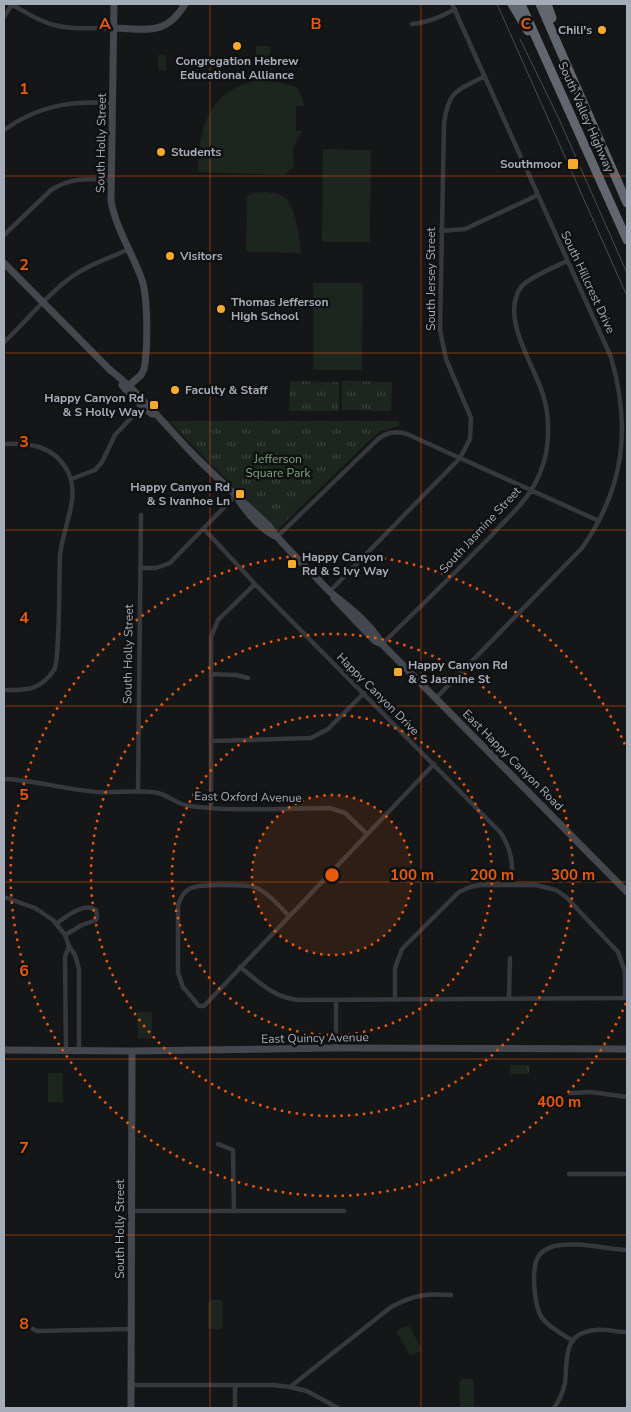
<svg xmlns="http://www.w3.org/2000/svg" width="631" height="1412" font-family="'Nunito Sans',sans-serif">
<defs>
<pattern id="park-tufts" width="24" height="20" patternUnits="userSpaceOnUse" patternTransform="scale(1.25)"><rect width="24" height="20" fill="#1d261e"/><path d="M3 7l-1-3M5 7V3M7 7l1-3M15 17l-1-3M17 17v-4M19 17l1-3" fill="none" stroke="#3b433d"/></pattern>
</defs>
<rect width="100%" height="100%" fill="#151618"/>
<path fill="#1d261e" d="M158,55h8v15h-8z
M253,81h22l22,6 8,19h-9v25h6l-9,18 1,18 -10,8 -86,-3c1,-42 8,-78 55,-91z
M323,149l48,1 -1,92h-48z
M265,192c7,1 14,1 19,5 12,9 16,42 17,56l-52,-1 -3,-2 1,-53 6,-4z
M313,283h50l-1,87h-49z
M139,1012h11l2,2v23l-2,2 -12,-1 -1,-24z
M48,1073h15v29h-15z
M210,1300h10l3,2v25l-3,2h-9l-3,-2v-24z
M406,1326l4,1 11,21v3l-9,4 -3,-1 -12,-21 1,-3z
M462,1379h10l2,3v24l-2,2h-10l-2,-2 -1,-24z"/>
<path fill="url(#park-tufts)" d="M256,46h15l-1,11 -6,6h-8z
M290,381l49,1v29h-50z
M342,381l50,1 -1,29 -49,-1z
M168,421h231v5l-18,5 -8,6 -96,93z
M510,1065h19v9h-19z"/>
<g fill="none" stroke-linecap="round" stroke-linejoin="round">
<path stroke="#36383d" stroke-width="4.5" d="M11,4c14,8 27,17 43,21 19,5 40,3 60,3
M4,17l8,-13
M412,24c16,-1 29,-7 43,-15
M4,130c35,-25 66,-29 108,-27
M441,231l24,-2 73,-34
M4,235l47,-45c21,-13 36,-11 60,-10
M4,342c23,-21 43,-48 69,-66 16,-12 37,-18 56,-27
M4,444c25,-1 49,1 63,26 15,26 -5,58 -7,86 -1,18 0,105 -6,114 -14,21 -28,20 -50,20
M71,479l24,-9 7,-8 13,-27 29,-31
M204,529l51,55 245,248c12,17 13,33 12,53
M277,537l97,-94c10,-10 19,-13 33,-9l192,87
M140,568h16l14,-5 65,-67
M330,591l130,-133 10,-19 1,-21 -25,-59 -6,-29 4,-206c4,-34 14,-34 41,-48
M382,644c37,-36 74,-72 110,-109 13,-15 30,-29 40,-46 6,-10 11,-23 14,-35 3,-18 3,-38 -2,-56 -8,-31 -45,-80 -23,-111 8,-10 34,-20 46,-26
M211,674l25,1 12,3
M436,698l146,-150c43,-61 49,-121 29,-191l-159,-353
M211,741l100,-3 17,-9 36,-36
M4,779c32,1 62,11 94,13 18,1 43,-3 60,1 12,3 20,12 32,13 44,6 95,2 140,2l15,5 22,21
M138,792l3,-277
M211,808v-171l7,-17 37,-36
M4,897l31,11 18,12 12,15 4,11 6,9 4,14v82
M289,916c-9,-9 -20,-23 -32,-28 -9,-4 -56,-4 -66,0 -7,3 -11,10 -13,18v67l5,14 16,19h5l230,-242
M57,923c10,-7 27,-21 39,-13l1,6 -1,4 -14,5 -17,10
M240,967c19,15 34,31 59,33l328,-2
M509,998l1,-40
M336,1000v48
M395,1000v-32l7,-19 57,-57 11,-5 10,-2h56l20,5 10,7 52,55 7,20v26
M66,1051l-1,-94 4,-11
M570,1093l21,-1 36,5
M218,1144l15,6 1,61
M569,1174h58
M132,1211h212
M33,1329l4,2 94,-2
M573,1341c-11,-7 -23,-13 -31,-23 -8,-12 -11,-48 -4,-61 3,-5 10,-9 16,-11 20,-5 52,3 73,4
M131,1385h142l17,2 101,-80c23,-12 35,-14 60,-12
M290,1387l17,4 31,17
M235,1408v-23
M554,1408c5,-7 9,-16 11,-25 3,-23 -4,-50 31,-53 10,-1 21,2 31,2"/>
<path stroke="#44474d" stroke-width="7" d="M114,4l-3,197c5,28 22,53 31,79 6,18 6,69 2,89l-3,6 -16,14
M114,28c33,1 52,8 71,-24
M4,263l107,108
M109,369c31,24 55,55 82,83 25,26 52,49 78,74 10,15 24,28 37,41 8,8 16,17 24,25 19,15 40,31 52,52l245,248
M122,385l20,21 10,8
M239,501c9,13 22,28 36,35
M334,598l41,43 7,3
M4,1050l128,1 204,-3 291,1
M131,1408l1,-357"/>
<path stroke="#62666e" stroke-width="9" d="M512,4l16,27
M521,4l106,236
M540,4l87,199
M547,4l5,14"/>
<path stroke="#494c52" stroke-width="1" d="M497,4l130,292
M520,39l39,80 68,154"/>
</g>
<path fill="none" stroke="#e8590c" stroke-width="1" stroke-opacity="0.55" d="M210,4v1404M421,4v1404M4,176h623M4,353h623M4,530h623M4,706h623M4,882h623M4,1059h623M4,1235h623"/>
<circle cx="332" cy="875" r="80" fill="#e8590c" fill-opacity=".12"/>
<g fill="none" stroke="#e8590c" stroke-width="2.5" stroke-dasharray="2.5 5">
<circle cx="332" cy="875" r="80"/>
<circle cx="332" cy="875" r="160"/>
<circle cx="332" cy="875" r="241"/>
<path d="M626 1003A321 321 0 1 1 626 747"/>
</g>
<g fill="#f7aa2e" stroke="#101113" stroke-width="2">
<circle cx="602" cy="30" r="5"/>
<circle cx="237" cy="46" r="5"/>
<circle cx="161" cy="152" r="5"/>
<rect x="567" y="158" width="12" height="12" rx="2.5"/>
<circle cx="170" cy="256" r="5"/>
<circle cx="221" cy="309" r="5"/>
<circle cx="175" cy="390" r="5"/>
<rect x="149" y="400" width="10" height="10" rx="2.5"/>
<rect x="235" y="489" width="10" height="10" rx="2.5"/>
<rect x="287" y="559" width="10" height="10" rx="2.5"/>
<rect x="393" y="667" width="10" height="10" rx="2.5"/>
</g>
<g text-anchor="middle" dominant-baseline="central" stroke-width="5" stroke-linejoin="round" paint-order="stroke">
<g font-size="12" font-weight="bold" fill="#a7adb8" stroke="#101113" text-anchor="start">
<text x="592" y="30" text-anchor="end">Chili's</text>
<text x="237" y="61" text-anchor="middle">Congregation Hebrew<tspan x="237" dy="14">Educational Alliance</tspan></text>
<text x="171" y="152">Students</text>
<text x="562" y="164" text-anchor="end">Southmoor</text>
<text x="180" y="256">Visitors</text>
<text x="231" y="302">Thomas Jefferson<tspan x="231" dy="14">High School</tspan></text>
<text x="185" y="390">Faculty &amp; Staff</text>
<text x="144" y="398" text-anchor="end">Happy Canyon Rd<tspan x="144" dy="14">&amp; S Holly Way</tspan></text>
<text x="230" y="487" text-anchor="end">Happy Canyon Rd<tspan x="230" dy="14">&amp; S Ivanhoe Ln</tspan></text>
<text x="302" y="557">Happy Canyon<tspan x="302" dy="14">Rd &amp; S Ivy Way</tspan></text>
<text x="408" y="665">Happy Canyon Rd<tspan x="408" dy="14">&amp; S Jasmine St</tspan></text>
</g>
<g font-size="12" fill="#a7adb8" stroke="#101113">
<text transform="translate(586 117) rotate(66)">South Valley Highway</text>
<text transform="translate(101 143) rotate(-89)">South Holly Street</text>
<text transform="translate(431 279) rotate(-90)">South Jersey Street</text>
<text transform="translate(588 282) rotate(65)">South Hillcrest Drive</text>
<text transform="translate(480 530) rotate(-47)">South Jasmine Street</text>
<text transform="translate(128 654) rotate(-89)">South Holly Street</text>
<text transform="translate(378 694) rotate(45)">Happy Canyon Drive</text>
<text transform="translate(513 760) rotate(45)">East Happy Canyon Road</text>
<text transform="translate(248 797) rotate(1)">East Oxford Avenue</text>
<text transform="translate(315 1038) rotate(-1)">East Quincy Avenue</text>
<text transform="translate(120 1229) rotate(-90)">South Holly Street</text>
</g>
<g font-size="12" fill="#7ea37e" stroke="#101113">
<text x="278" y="459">Jefferson<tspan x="278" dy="14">Square Park</tspan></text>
</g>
</g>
<g font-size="16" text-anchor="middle" font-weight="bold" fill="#e8590c" stroke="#101113" stroke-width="5" stroke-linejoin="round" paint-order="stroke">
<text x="105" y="29">A</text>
<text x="316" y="29">B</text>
<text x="526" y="29">C</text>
<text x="24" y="94">1</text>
<text x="24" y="270">2</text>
<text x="24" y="447">3</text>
<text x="24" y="623">4</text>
<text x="24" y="800">5</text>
<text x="24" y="976">6</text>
<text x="24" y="1153">7</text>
<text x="24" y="1329">8</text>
</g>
<circle cx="332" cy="875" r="8" fill="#e8590c" stroke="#101113" stroke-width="2.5"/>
<g font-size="15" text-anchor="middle" font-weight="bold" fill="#e8590c" stroke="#101113" stroke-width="5" stroke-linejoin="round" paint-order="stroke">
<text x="412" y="880">100 m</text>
<text x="492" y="880">200 m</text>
<text x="573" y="880">300 m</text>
<text x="559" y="1107">400 m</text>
</g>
<rect width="631" height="1412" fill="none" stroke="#a7adb8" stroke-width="10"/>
</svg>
